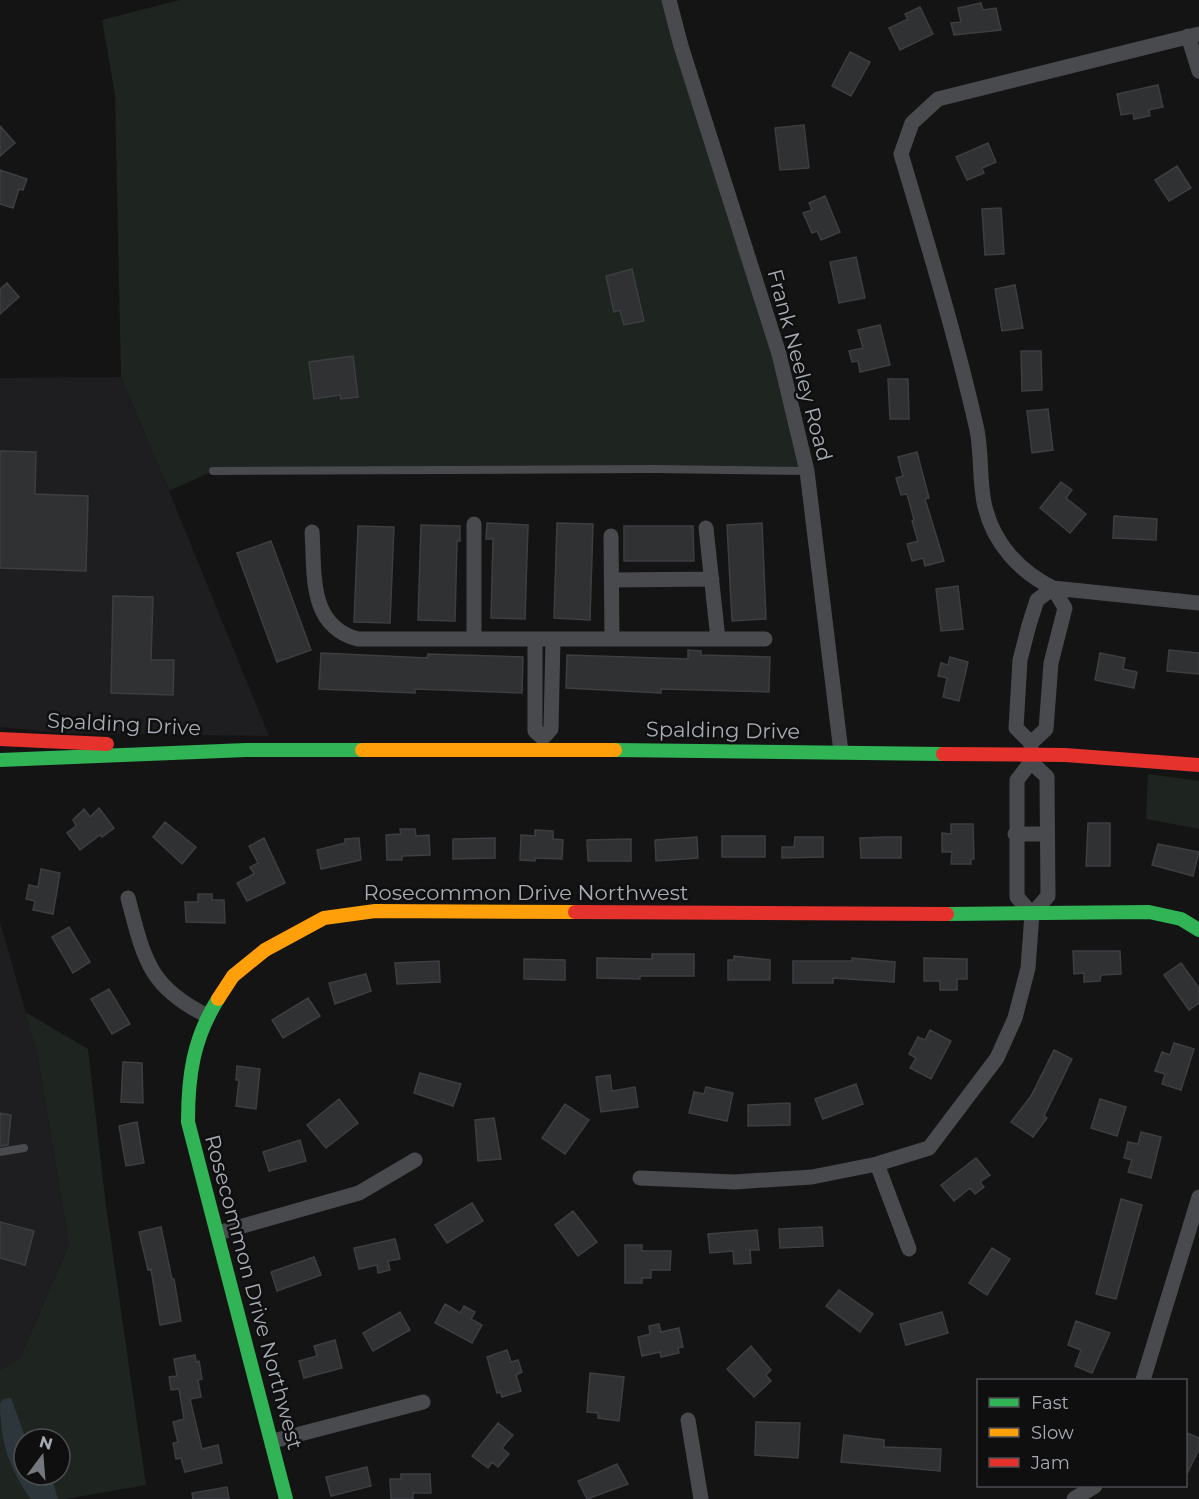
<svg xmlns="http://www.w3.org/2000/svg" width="1199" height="1499" font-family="Montserrat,sans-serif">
<rect width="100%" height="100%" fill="#141415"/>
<path fill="#1e1e20" d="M121,377l48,114 100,245 -207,-3 -62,-6v-349z
M0,922l37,130 32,193 -49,113 -20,12z"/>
<path fill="#1e241f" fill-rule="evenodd" d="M180,0h491l136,471h-594l-44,20 -48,-114 -6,-282 -13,-75z
M1148,774l51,7v48l-53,-10z
M25,1012l63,37 18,157 40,279 -80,14h-66v-129l20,-12 49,-113 -32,-193zM24,1439h36v36h-36z"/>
<path fill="#2d363a" d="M11,1398l15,41 -2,36h27l7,24h-27c-22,-30 -31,-59 -31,-96l3,-4z"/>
<path fill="#303132" stroke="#3d3e41" stroke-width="1.5" d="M981,3l2,7 13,-2 5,22 -47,5 -3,-12 10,-1 -3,-14z
M920,7l13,27 -33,16 -11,-22 19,-9 -3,-5z
M850,52l20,10 -19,34 -19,-10z
M1158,85l5,22 -14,3 1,6 -16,3 -1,-6 -12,2 -4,-21z
M804,125l5,43 -29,2 -5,-42z
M0,126l15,17 -15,13z
M988,143l8,19 -14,6 2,5 -17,7 -11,-23z
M1177,166l14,22 -22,13 -14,-21z
M0,170l27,9 -4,11 -4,-1 -6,19 -13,-4z
M825,196l15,36 -19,8 -4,-9 -5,2 -9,-20 9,-3 -3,-7z
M1001,208l3,46 -19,1 -3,-46z
M856,257l9,41 -26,5 -9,-41z
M632,269l12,52 -20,4 -4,-15 -6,2 -8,-36z
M7,283l12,14 -19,17v-25z
M1015,285l8,43 -21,3 -7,-42z
M880,325l10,40 -30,7 -2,-11 -6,1 -3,-11 14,-3 -5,-18z
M1021,351h20l1,39 -20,1z
M353,356l5,41 -17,2 -1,-4 -26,4 -5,-37z
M888,379h20l1,40h-19z
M1048,409l5,41 -21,3 -5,-42z
M0,451l36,1 -1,42 53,2 -2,75 -86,-3z
M917,452l12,46 -4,1 19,62 -19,5 -2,-8 -11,3 -5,-17 11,-3 -6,-20 2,-1 -7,-26 -6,1 -5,-17 7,-2 -5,-19z
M1061,482l11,8 -6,8 20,16 -16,19 -30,-25z
M1114,516l43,3 -1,21 -43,-2z
M487,523l41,2 -3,94 -34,-1 2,-79h-7z
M557,523l36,1 -3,96 -36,-2z
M762,523l4,96 -34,2 -5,-96z
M421,525l39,1v15h-3l-2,80 -37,-1z
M358,526l36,1 -4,96 -36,-1z
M624,526h69l1,35h-70z
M271,541l40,109 -34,12 -40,-109z
M958,586l5,43 -22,2 -5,-42z
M113,596l40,1 -2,63h23l-1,35 -62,-2z
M688,650l13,1v4l69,2 -1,35 -108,-3v4l-95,-5 1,-33 121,4z
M1169,650l30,3v21l-32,-3z
M321,653l106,5 1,-4 95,3 -1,36 -107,-4v4l-96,-4z
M1100,653l25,5 -2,11 14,3 -3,16 -39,-8z
M950,657l18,5 -9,39 -16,-4 4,-19 -9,-2 3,-13 7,2z
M99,808l15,20 -12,9 -2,-2 -20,15 -13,-17 9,-7 -3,-6 11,-11 6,8z
M165,822l31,25 -14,17 -29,-27z
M1088,823h22v43h-24z
M951,824h22l1,35h-3v5h-20l1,-12h-10v-19l9,1z
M400,829h15l1,7 13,-1 1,20 -28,1v4h-15l-1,-25 15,-1z
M535,830l18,1v8l10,1 -1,19 -27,-1v3l-15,-1 1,-25 14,1z
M722,836h43v21h-43z
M697,837l1,21 -42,3 -1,-21z
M795,837h28v20l-41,1v-11h12z
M886,837h15v21h-40l-1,-20z
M264,838l21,45 -38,18 -10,-18 17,-9 -4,-7 8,-4 -9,-17z
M359,838l2,22 -40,9 -4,-19 28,-7v-4z
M495,838v20l-42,1v-20z
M631,839v22h-43l-1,-21z
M1158,844l41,8 -6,24 -41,-11z
M41,869l19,4 -7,41 -20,-4 2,-9 -9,-2 3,-14 9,2z
M198,894h14v6h12l1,23 -39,-1 -1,-20h13z
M69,927l21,35 -17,11 -21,-36z
M1073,951h47l1,23 -20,1 -1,6 -16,1v-9l-10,1z
M652,954h42v22h-54v3l-43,-1v-20l55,1z
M734,956l36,4v20h-42v-20h6z
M852,958l43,4 -1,20 -61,-4v5h-40v-22h59z
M924,958l43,1v20h-10v11h-17v-9h-16z
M524,959l41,1v20l-41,-1z
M439,961l1,21 -43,2 -2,-21z
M1181,963l18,25v15l-10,7 -25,-35z
M366,974l5,17 -36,13 -6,-21z
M109,989l21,35 -18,10 -21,-35z
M308,998l12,18 -37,22 -11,-18z
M930,1030l21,11 -20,38 -21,-11 6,-10 -7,-4 9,-17 7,3z
M1174,1043l20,6 -13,41 -19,-6 3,-10 -10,-3 7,-19 8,3z
M1054,1050l18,9 -28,57 3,2 -14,19 -22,-15 20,-26z
M123,1062l19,1 1,40 -22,-1z
M237,1066l23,3 -4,40 -20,-3 3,-26h-3z
M420,1073l41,11 -8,22 -39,-13z
M610,1075l2,16 23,-4 3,20 -37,5 -5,-35z
M856,1084l7,20 -40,15 -8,-20z
M706,1087l27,6 -6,28 -38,-8 5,-21 10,2z
M339,1099l19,24 -32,25 -19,-23z
M1100,1099l26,8 -9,29 -26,-8z
M790,1103v22l-42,1v-21z
M565,1104l24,16 -24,34 -23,-16z
M0,1113l11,2 -3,30 -8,1z
M494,1118l7,41 -23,2 -3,-41z
M137,1122l7,41 -18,3 -7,-40z
M1141,1132l20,5 -10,41 -23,-6 4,-12 -8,-2 4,-16 10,2z
M300,1140l6,21 -37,10 -6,-19z
M976,1158l14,17 -10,7 4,5 -9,7 -5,-6 -16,13 -13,-16z
M1121,1199l21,6 -26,94 -20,-5z
M472,1203l11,18 -36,22 -12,-18z
M573,1211l24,31 -19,14 -23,-31z
M0,1222l34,9 -9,34 -25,-7z
M161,1227l11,52h2l7,42 -21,4 -9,-56 -3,1 -9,-38z
M822,1227l1,19 -43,2 -1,-19z
M757,1230l2,20h-9l1,13 -17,1 -1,-13 -23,2 -2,-19z
M395,1239l5,20 -12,2 2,9 -12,3 -1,-8 -18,4 -5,-21z
M625,1245h17v6h29l-1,19h-19v8h-9v5h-17z
M992,1248l18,11 -23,36 -18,-12z
M314,1257l7,18 -44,16 -6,-19z
M839,1290l34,24 -13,18 -34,-26z
M445,1304l15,9 4,-7 11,6 -4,7 11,6 -10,18 -37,-20z
M400,1312l10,18 -37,21 -10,-18z
M942,1312l6,21 -42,12 -6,-21z
M1076,1321l34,12 -18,40 -17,-7 6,-16 -13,-5z
M659,1324l2,8 18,-4 4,19 -5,1 1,5 -18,4 -1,-5 -18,4 -4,-19 12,-3 -1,-8z
M335,1340l7,28 -38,10 -5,-17 18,-5 -3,-10z
M751,1346l20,24 -5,5 5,6 -17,16 -27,-28z
M507,1350l4,12 7,-2 4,12 -6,3 5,16 -19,6 -2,-5 -3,1 -10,-36z
M195,1355l1,7 3,-1 3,18 -4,1 3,17 -11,2 12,50 16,-4 4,18 -37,9 -4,-14 -5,1 -3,-16 5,-1 -5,-20 11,-3 -5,-30 -8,1 -2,-13 8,-1 -3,-17z
M590,1373l34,4 -5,44 -21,-3v-5l-11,-1z
M756,1422l44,1 -2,35 -43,-3z
M498,1423l15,12 -11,13 7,6 -11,13 -6,-5 -4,6 -16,-12z
M1185,1432l14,6v11l-14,29z
M844,1435l40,5v7l57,2 -1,22 -99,-9z
M617,1464l11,20 -41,15 -9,-18z
M367,1467l4,19 -40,10 -5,-19z
M401,1474h29l1,19h-18v6h-22l-1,-20h11z
M227,1487l2,12h-36l-1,-6z"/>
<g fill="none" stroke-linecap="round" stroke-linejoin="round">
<path stroke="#494a4d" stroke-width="8" d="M213,471l441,-2 153,2
M0,1152l24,-4"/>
<path stroke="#494a4d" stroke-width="15" d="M669,0l12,46 98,308 28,117 34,281
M1199,34l-261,65 -26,24 -11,31c27,91 55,183 76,276 5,25 2,53 8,77 9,37 35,65 68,81l146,15
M1188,36l11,35
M706,528l12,111
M312,532c3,42 -4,94 46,107h407
M611,536l1,103
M612,580l100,-1
M474,639v-115
M535,639v92l8,7
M543,738l8,-9 2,-90
M1031,743l-15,-15 4,-68 9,-35 8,-25 16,-12
M1015,834h31
M128,898c16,60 20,89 80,118
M1032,914l-15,-17v-117l14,-18v-19l15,-14 5,-66 14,-55 -12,-20
M877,1164l32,85
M640,1178l94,4 78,-5 65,-13 52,-16 68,-90 18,-40 13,-50 4,-54 16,-18 -1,-119 -16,-15
M218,1233l141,-40 56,-33
M1143,1380l56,-183
M688,1420l13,79
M273,1441l150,-39
M1074,1499l21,-13"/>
<path stroke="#30b455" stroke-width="14" d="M615,750l328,4
M0,760l246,-10h116
M947,914l202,-2 32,7 18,11
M218,999c-25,40 -30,77 -30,123l98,377"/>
<path stroke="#ff9f0a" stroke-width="14" d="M362,750h253
M218,999l15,-23 32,-26 59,-32 51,-7 200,1"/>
<path stroke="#e5322d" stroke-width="14" d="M0,739l107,5
M943,754l122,1 134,10
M575,912l372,2"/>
</g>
<g text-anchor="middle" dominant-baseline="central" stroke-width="5" stroke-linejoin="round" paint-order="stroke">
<g font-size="21" fill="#a7acb4" stroke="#0f0f10">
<text transform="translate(800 365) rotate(75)">Frank Neeley Road</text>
<text transform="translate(124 724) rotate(3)">Spalding Drive</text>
<text transform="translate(723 730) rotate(1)">Spalding Drive</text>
<text x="526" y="892">Rosecommon Drive Northwest</text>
<text transform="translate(254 1292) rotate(75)">Rosecommon Drive Northwest</text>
</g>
</g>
<rect x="977" y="1379" width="210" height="108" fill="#0f0f10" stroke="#4c4e52" stroke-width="1.5"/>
<rect x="989" y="1398" width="30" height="9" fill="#30b455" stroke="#4c4e52" stroke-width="1.5"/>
<text x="1031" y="1409" font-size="18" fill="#a7acb4">Fast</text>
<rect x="989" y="1428" width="30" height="9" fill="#ff9f0a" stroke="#4c4e52" stroke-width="1.5"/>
<text x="1031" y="1439" font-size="18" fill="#a7acb4">Slow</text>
<rect x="989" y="1458" width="30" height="9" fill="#e5322d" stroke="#4c4e52" stroke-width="1.5"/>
<text x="1031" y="1469" font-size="18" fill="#a7acb4">Jam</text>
<g transform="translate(42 1457) rotate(16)"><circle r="28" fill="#0f0f10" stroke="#4c4e52" stroke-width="1.5"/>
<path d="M0-4.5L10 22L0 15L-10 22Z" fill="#74777c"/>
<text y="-9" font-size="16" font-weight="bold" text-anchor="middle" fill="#a7acb4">N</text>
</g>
</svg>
